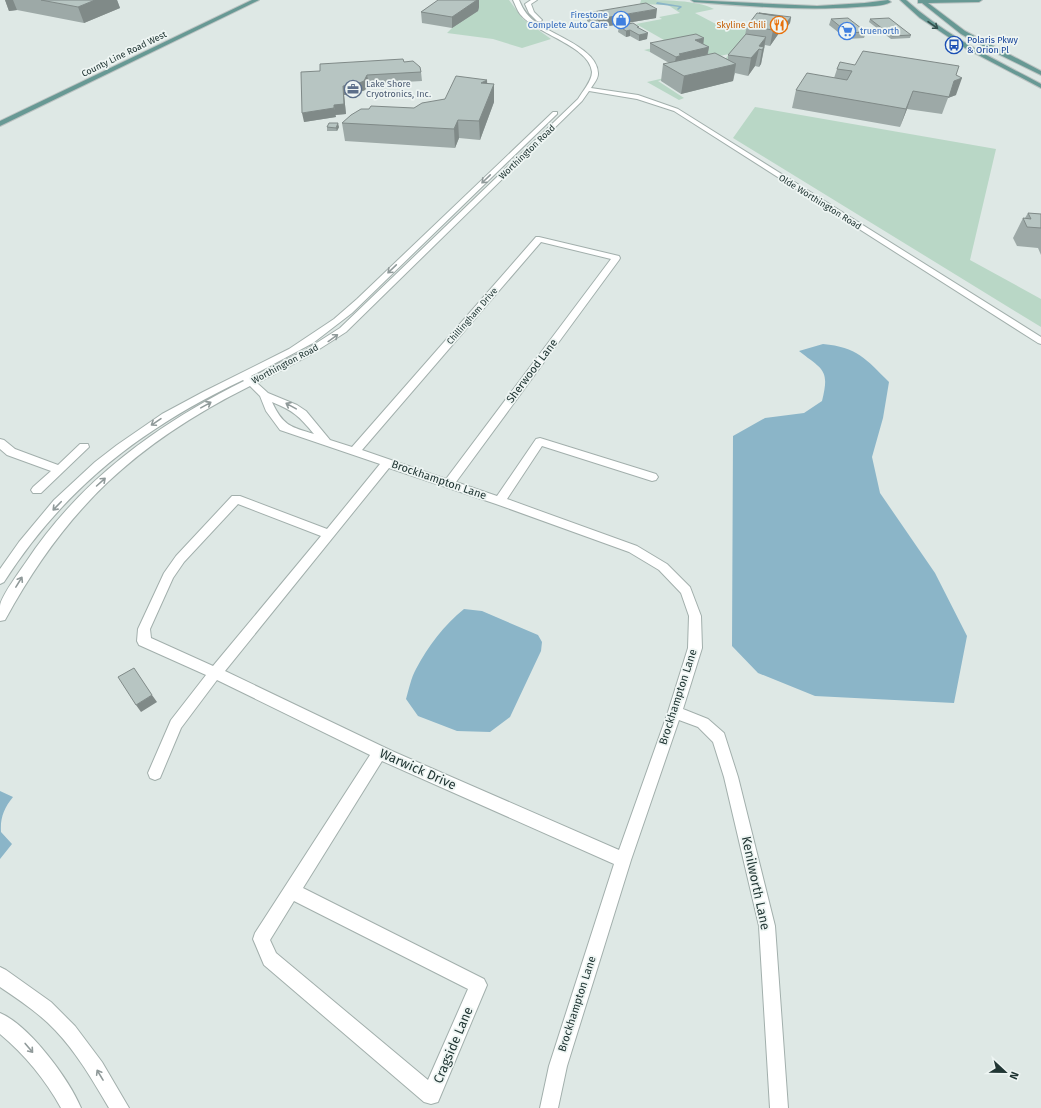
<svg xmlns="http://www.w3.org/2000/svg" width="1041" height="1108" font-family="'Fira Sans',sans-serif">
<rect width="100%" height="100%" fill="#dee8e5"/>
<path fill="#b9d7c6" d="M472,0h37l14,19 28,20 -29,9 -29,-9 -46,-6 5,-5z
M641,0c22,0 56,0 73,9l-19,4 19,10 40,6 -28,37 -68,15 26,17 -5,2 -32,-18 74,-17 8,-11 -48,10 14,-21 -45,9 -6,-2 27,-6 -35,-20 26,-5 -3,-2 21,-4 -12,-8 -28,-1z
M755,107l241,42 -26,111 71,39v28l-308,-189z"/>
<path fill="#8bb5c8" d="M823,344c34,3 43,15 66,38l-6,36 -11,39 8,36 55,80 32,63 -13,67 -139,-7 -57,-23 -26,-27 1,-210 32,-18 39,-5 18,-12c8,-32 1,-31 -23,-50z
M464,609l18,2 56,24 4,7 -1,9 -31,66 -20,15 -33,-1 -39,-15 -12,-17c3,-10 5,-21 10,-30 12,-23 28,-44 48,-60z
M0,791l13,6c-9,11 -13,21 -12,35l11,12 -12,15z"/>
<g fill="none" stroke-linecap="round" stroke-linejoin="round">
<path fill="#8bb5c8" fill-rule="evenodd" d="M657,2l24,4 1,1 -4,3 -1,-1 2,-2 -23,-3z"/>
<defs>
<path id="minor" d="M513,0h6c4,10 9,17 19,24 16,11 61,26 60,50 0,5 -4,9 -7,14l47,7 40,14 363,228v7l-3,-1 -364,-232 -37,-12 -48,-8 -7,10 -236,231 -36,23 -53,28 11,10 29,12 9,6 24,29 22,7 184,-210h3l80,19 1,2 -1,2 -163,222 41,14 39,-57 4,-1 116,36 2,3 -2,3 -4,1 -110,-35 -35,53 130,47 30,18 23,23 11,29 1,32 -19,61 25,10 16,14 14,44 37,149 13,182h-18l-11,-182 -35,-149 -11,-35 -15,-15 -19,-7 -48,140 -64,206 -9,42h-18l9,-42 65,-202 -232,-103 -79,127 181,91 3,6 -49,117 -7,2 -7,-2 -160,-137 -11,-26 2,-6 115,-178 -153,-75 -36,48 -21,50 -5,2 -5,-2 -2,-5 23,-53 35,-45 -67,-30 -2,-4 1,-12 26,-56 12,-17 56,-60h8l87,33 53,-65 -100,-34 -14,-19 -6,-15 -10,-10c-114,57 -184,122 -245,234l-5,1c0,-5 0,-10 0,-15 1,-10 20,-35 26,-44 54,-82 132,-138 218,-181l-1,-1c-101,48 -178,107 -239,202l-4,2v-15l19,-27 35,-42 41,-38 22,-17 45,-31 41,-22 86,-43 45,-30 23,-20 196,-187h4v2l-205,199 -39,30 -62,33 1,1 52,-26 36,-23 238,-229c4,-7 14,-18 14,-27 -2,-26 -56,-38 -72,-58 -3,-4 -5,-10 -7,-14zM541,242l70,17 -165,220 -84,-29zM272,402c22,9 27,14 42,32 -23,-7 -31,-8 -42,-32zM389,468l107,36 133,48 30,18 22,23 8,23 -1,32 -20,64 -49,138 -227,-99 -167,-80zM238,504l83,32 -108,130 -62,-28 -1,-9 23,-51 11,-16zM294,901l174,88 -40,91 -152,-127 -6,-13z
M531,0h6l-6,4 3,8 8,8 -1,1h-4l-8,-8 -4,-9z
M0,439l4,1 11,9 43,16 22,-21h8l1,3 -48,46h-8l-2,-3 2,-3 18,-16 -44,-16 -7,-6z
M0,967l6,3 45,32 24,24 27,36 27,46h-20c-16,-27 -32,-55 -54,-78 -16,-17 -36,-30 -55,-43z
M0,1013c29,12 69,66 81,95h-20c-16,-29 -36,-53 -61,-74z"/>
<path id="major" d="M252,0h7l-259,126v-5z
M691,0l126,6 48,-3 23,-3 3,2c-8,5 -24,4 -34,5 -54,4 -109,-1 -163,-5z
M900,0h6c40,36 88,59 135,84v4l-76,-40 -45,-30z
M918,0h64l-3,2 -51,1 37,28 76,40v4l-49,-24 -31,-17 -39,-31h-4z"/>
</defs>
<use href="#minor" stroke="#a2afac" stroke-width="2"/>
<use href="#major" stroke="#bcc3c2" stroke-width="2"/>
<use href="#minor" fill="#fff" fill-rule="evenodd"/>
<use href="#major" fill="#679994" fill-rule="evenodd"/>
</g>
<path fill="#9da9a7" d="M5,0h112l3,8 -36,15 -67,-13 -8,1z
M437,0h42v7l-1,4 -26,17 -30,-5 -1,-11 16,-11z
M587,13l69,5 -59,10 -10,-7z
M791,17l-1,6 -4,5 -6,-1 -1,6 -9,13 -5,-1 -4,19 -2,3 -4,-1 -7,10 -13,-3 -2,8 -52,13 -20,-13 2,-17 6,-1 -19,-11v-9l53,1 6,3 -1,7 20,5v-4l17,-20 2,-9z
M831,19l35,13 -2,6 -17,1 -18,-14z
M870,19l41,16 -1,3 -19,1 -22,-17z
M619,26l20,2 8,11 -8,2 -9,-5 -4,1 -8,-5z
M404,62l17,10 1,9 -53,3 -4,6 -7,3 -14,2 2,19 -11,1 1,2 -32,5 16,-51z
M855,65l101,10v20l-8,3 -6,16 -35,-5 -7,18 -108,-19 4,-18 38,-12 3,-9z
M488,84h6v18l-14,38 -21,-2 -4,10 -110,-7 -3,-18 27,-14 45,-1 31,-9z
M327,127h12l-2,4h-10z
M1028,213l13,1v41l-3,-7 -21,-2 -4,-8 10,-20h2z"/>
<path fill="#808a88" d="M5,0h8l4,10 -8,1z
M95,0h22l3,8 -36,15 -6,-16z
M477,0h2v7l-1,4 -26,17v-11z
M657,9l-1,9 -59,10 1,-9z
M783,17l-4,16 -9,13 3,-16z
M791,17l-1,6 -4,5 1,-6z
M630,30v6l-4,1v-6z
M648,33l-1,6 -8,2v-6z
M766,37l-5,27 -2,3 3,-17 -3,-1 -4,17 -7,10 3,-18 8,-12z
M704,38l-1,9 -8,-7z
M709,47l-2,9 -33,10 2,-9 3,-3z
M736,64l-3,17 -52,13 3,-18z
M367,75l2,9 -4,6 -7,3 -14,2 2,19 -11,1 -1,-10 9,-19z
M962,78l-6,17 -8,3 6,-17z
M487,80l1,18 -7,-15z
M494,84v18l-14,38 -1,-19z
M913,91l-6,18 -7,18 6,-18z
M334,108l2,9 -32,5 -2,-9z
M458,120l1,18 -4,10 -1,-19z
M338,123l1,4 -2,4 -1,-3z
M152,695l5,7 -16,10 -5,-7z"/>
<path fill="#b7c5c2" stroke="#808a88" d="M41,0h54l-17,7z
M438,0h39l-25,17 -31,-5z
M646,3l11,6 -59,10 -11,-6z
M757,13l26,4 -10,13 -26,-4z
M759,13l32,4 -4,5 -5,-1 1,-4z
M848,18l18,14 -18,1 -17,-14z
M889,18l22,17 -19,1 -22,-17z
M633,23l6,4h-2l11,6 -9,2 -9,-5 -4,1 -7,-5z
M696,34l8,4 -9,2 14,7 -30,7 3,1 -6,2 -26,-14z
M746,34l20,3 -7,9 5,1 -2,3 -3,-1 -8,9 -23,-3z
M863,51l96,15 -3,9 6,3 -8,3 -5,16 -36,-6 -7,18 -110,-19 11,-17 40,7 5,-9 -15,-2 3,-7 15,3z
M715,53l21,11 -52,12 -21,-12z
M403,59l1,3 9,-1 7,6 1,5 -54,3 -3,6 -7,3 -14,2 1,18 -10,1v3l-32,5 -1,-41 19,-1v-7z
M456,76l31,4 -6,3 13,1 -15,37 -21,-1 -4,9 -112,-6 9,-8 10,-6h8l2,-3 43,2 8,-5 23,-4z
M329,123h9l-2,5 -9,-1z
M1028,213l13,1v14l-14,-1 -4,-9 8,1z
M134,668l18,27 -16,10 -18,-28z"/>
<defs><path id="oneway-shaft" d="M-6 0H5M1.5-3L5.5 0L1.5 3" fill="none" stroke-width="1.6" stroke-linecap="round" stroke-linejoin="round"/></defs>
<use stroke="#324f4c" href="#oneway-shaft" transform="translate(933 25) rotate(35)"/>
<g stroke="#909a9a">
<use href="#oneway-shaft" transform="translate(486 179) rotate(136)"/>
<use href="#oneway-shaft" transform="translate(392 269) rotate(136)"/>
<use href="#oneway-shaft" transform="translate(333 338) rotate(-36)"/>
<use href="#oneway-shaft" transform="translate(206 405) rotate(-29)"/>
<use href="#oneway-shaft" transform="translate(291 406) rotate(-151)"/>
<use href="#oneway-shaft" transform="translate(156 422) rotate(146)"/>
<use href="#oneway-shaft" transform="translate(101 482) rotate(-42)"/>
<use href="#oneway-shaft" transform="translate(57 506) rotate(134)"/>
<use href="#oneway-shaft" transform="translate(19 582) rotate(-58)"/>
<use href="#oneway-shaft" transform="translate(29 1048) rotate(50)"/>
<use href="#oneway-shaft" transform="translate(100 1075) rotate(-121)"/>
</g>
<defs>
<symbol id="shop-ring" viewBox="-11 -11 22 22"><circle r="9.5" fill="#eef5f3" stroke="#3f7fe0" stroke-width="1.5"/><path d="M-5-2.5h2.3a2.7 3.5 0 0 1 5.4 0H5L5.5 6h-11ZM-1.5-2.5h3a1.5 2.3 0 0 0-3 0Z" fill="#3f7fe0"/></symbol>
<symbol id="restaurant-ring" viewBox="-11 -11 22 22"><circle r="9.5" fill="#eef5f3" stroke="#e8710a" stroke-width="1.5"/><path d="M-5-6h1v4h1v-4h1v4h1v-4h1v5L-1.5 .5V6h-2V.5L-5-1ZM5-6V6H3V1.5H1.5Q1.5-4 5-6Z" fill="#e8710a"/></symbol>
<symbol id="supermarket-ring" viewBox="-11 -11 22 22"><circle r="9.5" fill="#eef5f3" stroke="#3f7fe0" stroke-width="1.5"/><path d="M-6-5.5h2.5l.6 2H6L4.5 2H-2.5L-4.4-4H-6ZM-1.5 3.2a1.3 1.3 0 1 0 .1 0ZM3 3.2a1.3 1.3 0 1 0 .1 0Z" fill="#3f7fe0"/></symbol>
<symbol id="bus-ring" viewBox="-11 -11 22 22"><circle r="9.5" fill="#eef5f3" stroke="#1a4fb4" stroke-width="1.5"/><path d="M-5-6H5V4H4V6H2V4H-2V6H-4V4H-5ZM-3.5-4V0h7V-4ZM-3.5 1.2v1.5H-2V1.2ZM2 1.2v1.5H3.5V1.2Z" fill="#1a4fb4"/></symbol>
<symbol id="office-ring" viewBox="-11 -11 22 22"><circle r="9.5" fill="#eef5f3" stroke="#5c6f8a" stroke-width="1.5"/><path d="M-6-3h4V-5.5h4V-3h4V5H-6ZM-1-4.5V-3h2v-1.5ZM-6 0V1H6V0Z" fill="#5c6f8a"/></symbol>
</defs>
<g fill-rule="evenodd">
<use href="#shop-ring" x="611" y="10" width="20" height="20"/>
<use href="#restaurant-ring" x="769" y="15" width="20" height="20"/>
<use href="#supermarket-ring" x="837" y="21" width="20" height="20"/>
<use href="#bus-ring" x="944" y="35" width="20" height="20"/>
<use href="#office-ring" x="343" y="79" width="20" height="20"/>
</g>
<g text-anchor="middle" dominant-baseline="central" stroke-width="3.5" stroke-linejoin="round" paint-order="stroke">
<g font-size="9" fill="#366cbe" stroke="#eef5f3" text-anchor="end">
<text x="608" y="15">Firestone<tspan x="608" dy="10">Complete Auto Care</tspan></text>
<text x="860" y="31" text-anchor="start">truenorth</text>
</g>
<g font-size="9" fill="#c56008" stroke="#eef5f3" text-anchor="end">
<text x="766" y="25">Skyline Chili</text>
</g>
<g font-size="9" fill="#164399" stroke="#eef5f3" text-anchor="start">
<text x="967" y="40">Polaris Pkwy<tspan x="967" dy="10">&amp; Orion Pl</tspan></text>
</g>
<g font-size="9" fill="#213634" stroke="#eef5f3">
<text transform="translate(124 54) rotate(-26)">County Line Road West</text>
<text transform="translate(527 152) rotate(-44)">Worthington Road</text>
<text transform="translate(820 202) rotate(32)">Olde Worthington Road</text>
<text transform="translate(472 316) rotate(-49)">Chillingham Drive</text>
<text transform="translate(285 364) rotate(-28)">Worthington Road</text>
</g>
<g font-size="9" fill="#4e5e75" stroke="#eef5f3" text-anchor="start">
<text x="366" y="84">Lake Shore<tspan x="366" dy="10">Cryotronics, Inc.</tspan></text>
</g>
<g font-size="11" fill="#213634" stroke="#eef5f3">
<text transform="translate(532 371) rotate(-53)">Sherwood Lane</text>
<text transform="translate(439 480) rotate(19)">Brockhampton Lane</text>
<text transform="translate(678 697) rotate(-72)">Brockhampton Lane</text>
<text transform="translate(577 1004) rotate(-72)">Brockhampton Lane</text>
</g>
<g font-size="13" fill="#213634" stroke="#eef5f3">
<text transform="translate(418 769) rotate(24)">Warwick Drive</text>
<text transform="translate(756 883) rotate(78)">Kenilworth Lane</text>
<text transform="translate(453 1045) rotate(-67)">Cragside Lane</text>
</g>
</g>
<g transform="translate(1005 1072) rotate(112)" stroke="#eef5f3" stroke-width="3" paint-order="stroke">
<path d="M0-3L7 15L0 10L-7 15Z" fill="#213634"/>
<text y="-6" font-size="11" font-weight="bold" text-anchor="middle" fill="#213634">N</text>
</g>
</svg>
